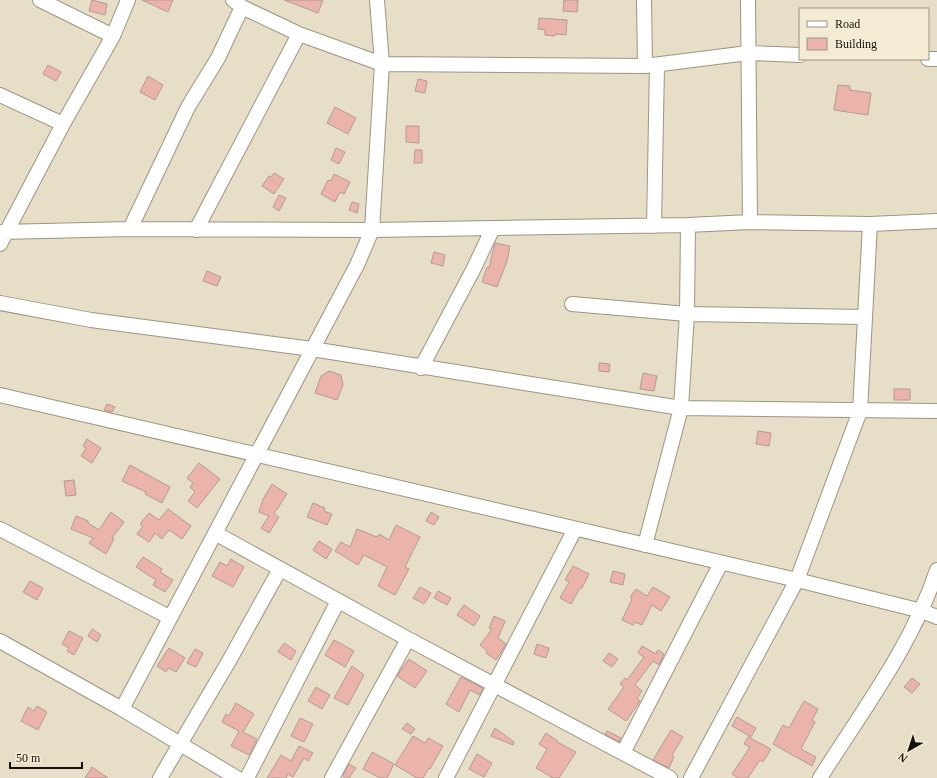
<svg xmlns="http://www.w3.org/2000/svg" width="937" height="778" font-family="'Times New Roman',serif">
<rect width="100%" height="100%" fill="#e7dec8"/>
<path fill="#eab4aa" stroke="#b39a96" d="M92,0l15,4 -2,11 -16,-4z
M142,0h31l-5,12z
M284,0h39l-5,13z
M564,0h14l-1,12 -14,-1z
M539,18l28,2 -1,15 -11,-1v2l-10,-1v-5l-7,-1z
M48,65l13,7 -5,9 -13,-7z
M148,76l15,9 -8,15 -15,-8z
M418,79l9,2 -2,12 -10,-2z
M838,85l12,1v4l21,3 -3,22 -34,-5z
M335,107l21,11 -8,16 -21,-11z
M406,126h13v17l-13,-1z
M336,148l9,4 -6,12 -8,-4z
M415,150h7v13h-8z
M274,173l10,6 -10,15 -12,-8 7,-10 2,1z
M334,174l16,8 -6,12 -4,-2 -5,10 -14,-8 7,-14 3,1z
M279,195l7,3 -7,13 -6,-4z
M352,202l7,2 -2,9 -8,-3z
M495,243l15,3 -3,15 -10,26 -15,-5 5,-15 2,1z
M434,252l11,3 -2,11 -12,-3z
M207,271l14,6 -4,9 -14,-5z
M599,363l11,1 -1,8 -10,-1z
M329,371l12,4 2,10 -6,15 -22,-7 6,-17z
M643,373l14,3 -3,15 -14,-2z
M894,389h16v11h-16z
M107,404l8,3 -3,5 -8,-2z
M758,431l13,2 -2,13 -13,-2z
M87,439l14,9 -9,15 -11,-7 5,-8 -3,-2z
M199,463l21,16 -23,29 -9,-7 7,-9 -5,-5 3,-4 -6,-5z
M130,465l40,22 -8,16 -17,-9 1,-2 -24,-11z
M74,480l2,15 -10,1 -2,-15z
M272,484l15,10 -13,20 5,3 -10,16 -8,-5 8,-12 -10,-4 4,-13z
M313,503l12,5 -1,3 8,3 -5,11 -20,-8z
M168,509l23,17 -9,13 -13,-9 -7,9 -7,-6 -6,9 -12,-8 6,-8 -3,-2 9,-11 10,7z
M111,512l13,10 -12,16 2,1 -8,15 -17,-11 4,-5 -22,-9 5,-13 12,5v2l11,7z
M431,512l8,5 -5,8 -8,-4z
M396,525l24,12 -15,30 4,2 -14,26 -17,-9 9,-19 -23,-12 -6,10 -23,-14 6,-9 9,5 7,-18 20,8 2,-3 10,6z
M319,541l13,8 -6,10 -13,-9z
M143,557l19,12 -2,3 13,8 -8,12 -12,-7 3,-5 -20,-13z
M231,559l13,8 -11,20 -21,-11 8,-14 7,4z
M573,566l16,8 -7,14h-2l-9,16 -11,-6 9,-16 -4,-2z
M613,571l12,3 -2,11 -13,-3z
M30,581l13,7 -6,12 -14,-8z
M420,587l11,6 -7,11 -11,-6z
M653,587l17,10 -9,14 -9,-6 -10,20 -7,-3 -2,3 -11,-5 10,-21 -2,-2 6,-8 11,7z
M438,591l13,7 -4,7 -13,-7z
M464,605l16,11 -6,10 -17,-11z
M494,616l11,5 -7,17 8,6 -10,16 -10,-7 1,-2 -7,-6 12,-16 -3,-1z
M92,629l9,6 -4,7 -9,-6z
M69,631l14,7 -9,17 -7,-4 2,-3 -7,-4z
M334,640l20,11 -9,16 -20,-12z
M284,643l12,8 -5,9 -13,-8z
M537,644l12,4 -3,10 -12,-4z
M642,646l14,8 2,-4 6,4 -5,11 -6,-4 -18,24 7,6 -5,7 3,3 -14,20 -18,-12 16,-22 -4,-3 5,-6 2,2 17,-23 -6,-4z
M169,648l16,10 -9,14 -8,-4 -2,4 -9,-6z
M195,649l8,4 -7,14 -9,-4z
M609,653l9,6 -6,8 -9,-6z
M409,659l18,12 -12,17 -18,-12z
M352,666l12,9 -16,30 -14,-7z
M461,677l22,11 -3,7 -10,-5 -11,22 -13,-8z
M912,678l8,6 -8,9 -8,-6z
M316,687l14,8 -8,14 -14,-8z
M804,701l14,8 -6,11 3,2 -14,27 15,8 -4,9 -39,-22 10,-19 6,3z
M236,703l18,11 -11,18 14,7 -8,16 -18,-9 8,-15 -17,-9 4,-8 3,2z
M37,706l10,6 -9,18 -17,-9 7,-14 6,4z
M737,717l19,11 -5,9 -19,-11z
M300,718l13,6 -9,18 -13,-6z
M407,723l8,6 -4,5 -9,-5z
M495,728l19,14 -1,3 -22,-9z
M671,730l12,7 -11,18 2,2 -5,11 -16,-8z
M607,731l14,7 -2,4 -14,-8z
M546,733l12,8 -1,1 19,10 -17,26h-6l-17,-10 11,-19 -8,-5z
M413,736l12,7 3,-5 15,8 -13,23 -1,-1 -6,10h-6l-22,-13z
M748,737l23,12 -8,13 -3,-2 -12,18h-10l-6,-4 18,-27 -6,-3z
M299,746l14,7 -5,8 -4,-3 -11,19 -5,-3 -2,4h-19l14,-23 10,6z
M372,752l22,12 -7,14h-7l-17,-9z
M477,754l15,9 -8,14 -15,-8z
M349,764l7,4 -7,10h-3l-3,-2z
M92,767l16,11h-23z"/>
<g fill="none" stroke-linecap="round" stroke-linejoin="round">
<defs>
<path id="minor" d="M40,0l73,36
M233,0l9,7 57,27 83,30 263,2 103,-13 52,2
M644,0l1,66
M748,0l2,222
M928,59h9
M0,95l63,29
M654,226l3,-161
M130,229l58,-122 30,-49 24,-51
M196,230l103,-196
M0,232l130,-3 242,1 316,-5 62,-3 120,2 67,-3
M0,244l63,-120 50,-88 15,-36
M0,303l91,17 221,29 369,59 256,3
M572,304l115,10 178,3
M421,368l52,-98 20,-42
M0,395l797,185 125,31 15,6
M0,529l169,88
M215,533l193,106 262,139
M645,545l36,-137 6,-94 1,-89
M0,641l122,68 115,69
M122,709l235,-444 15,-35 10,-166 -5,-64
M623,753l98,-190
M160,778l69,-117 51,-92
M247,778l91,-177
M332,778l76,-139
M446,778l129,-249
M691,778l106,-198 63,-169 10,-187
M820,778c42,-67 92,-132 117,-208"/>
</defs>
<use href="#minor" stroke="#9d9581" stroke-width="16"/>
<use href="#minor" stroke="#fff" stroke-width="14"/>
</g>
<rect x="799" y="8" width="130" height="52" fill="#f4ebd5" stroke="#9a9484"/>
<rect x="807" y="21" width="20" height="6" fill="#ffffff" stroke="#9a9484"/>
<text x="835" y="28" font-size="12" fill="#14120a">Road</text>
<rect x="807" y="38" width="20" height="12" fill="#eab4aa" stroke="#9a9484"/>
<text x="835" y="48" font-size="12" fill="#14120a">Building</text>
<g transform="translate(909 750) rotate(219)" stroke="#f4ebd5" stroke-width="3" paint-order="stroke">
<path d="M0-3L7 15L0 10L-7 15Z" fill="#14120a"/>
<text y="-6" font-size="11" font-weight="bold" text-anchor="middle" fill="#14120a">N</text>
</g>
<path d="M10 762v6h72v-6" fill="none" stroke="#14120a" stroke-width="2"/>
<text x="16" y="762" font-size="12" fill="#14120a" stroke="#f4ebd5" stroke-width="3" paint-order="stroke">50 m</text>
</svg>
